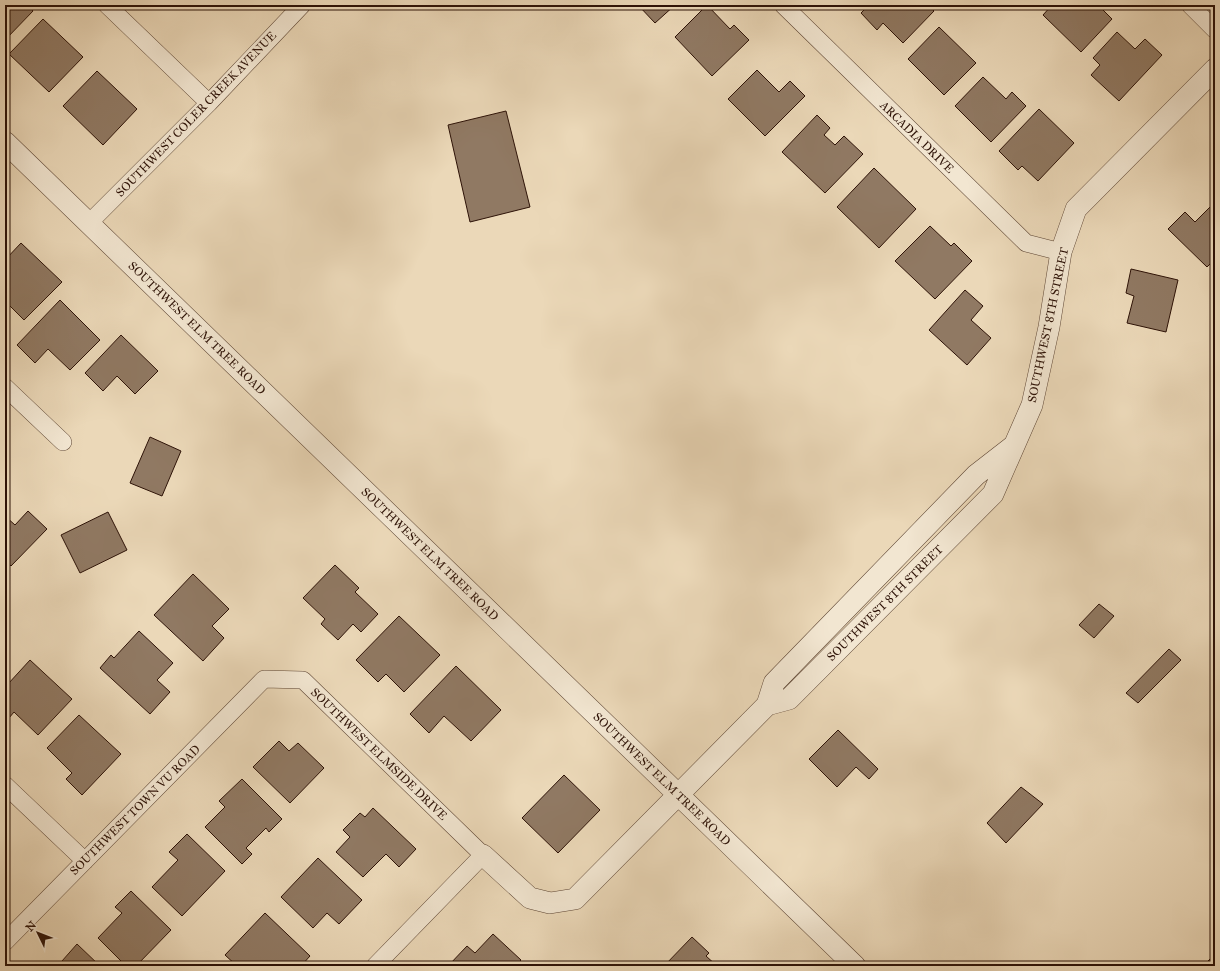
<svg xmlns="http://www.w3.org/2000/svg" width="1220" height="971" font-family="'IM FELL Great Primer',serif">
<rect width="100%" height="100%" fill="#ebd8b8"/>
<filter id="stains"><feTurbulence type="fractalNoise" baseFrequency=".005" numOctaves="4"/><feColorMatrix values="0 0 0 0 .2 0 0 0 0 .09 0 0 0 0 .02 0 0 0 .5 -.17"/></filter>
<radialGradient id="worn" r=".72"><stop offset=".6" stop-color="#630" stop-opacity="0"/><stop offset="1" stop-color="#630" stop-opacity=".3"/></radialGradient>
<path fill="#907963" stroke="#2d1207" d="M5,5h23l5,6 -28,29z
M638,5h37l-20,18z
M707,5l23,24 4,-4 15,15 -37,36 -37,-39z
M869,5h59l6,6 -31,32 -20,-20 -6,7 -16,-17z
M1052,5h46l14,14 -31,33 -38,-37z
M43,19l40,38 -34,35 -40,-38z
M939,27l37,36 -32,32 -36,-36z
M1117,32l18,17 10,-10 17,16 -43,46 -28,-26 9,-10 -7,-7z
M757,70l22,22 11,-11 15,15 -40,40 -37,-37z
M97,71l40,38 -34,36 -40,-39z
M983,77l23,22 6,-7 14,14 -35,36 -36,-36z
M1039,109l35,34 -36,38 -16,-15 -4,4 -19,-19z
M506,111l24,96 -60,15 -22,-97z
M817,115l13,13 -6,7 11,10 9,-9 19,18 -38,39 -43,-41z
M874,168l42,41 -37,39 -42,-41z
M1215,202v57l-8,8 -39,-38 17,-17 10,10z
M930,226l21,20 3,-3 18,18 -37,38 -40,-38z
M21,243l41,39 -38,38 -16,-16 -3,3v-47z
M1131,269l47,11 -12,52 -39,-9 7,-27 -8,-3z
M965,290l18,16 -12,14 20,18 -24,27 -38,-35z
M60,300l40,40 -30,30 -22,-21 -13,14 -18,-18z
M121,335l37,36 -23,23 -18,-18 -14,15 -18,-18z
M150,437l31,14 -19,45 -32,-13z
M28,511l19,18 -36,37 -6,-6v-44l10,9z
M108,512l19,38 -47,23 -19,-38z
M335,565l24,23 -4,4 23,22 -17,18 -8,-8 -15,16 -17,-16 4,-5 -22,-21z
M193,574l36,35 -17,17 12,12 -21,23 -49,-46z
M1099,604l15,12 -20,22 -15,-13z
M399,616l41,39 -36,37 -18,-18 -8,8 -22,-22z
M139,631l34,32 -16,17 13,12 -20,22 -50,-46 11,-13 3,3z
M1169,649l12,11 -43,43 -12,-10z
M30,660l42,39 -34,36 -24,-23 -5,6 -4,-3v-34l3,3z
M456,666l45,44 -30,31 -27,-25 -15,17 -19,-19z
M79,715l42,39 -39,41 -16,-16 6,-6 -25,-25z
M838,730l40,39 -9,10 -13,-12 -19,20 -28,-28z
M279,741l10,10 9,-8 26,25 -34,35 -37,-36z
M564,775l36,35 -42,43 -36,-35z
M242,779l40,40 -13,13 -3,-4 -20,20 6,6 -10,10 -37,-37 20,-20 -6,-6z
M1021,787l22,17 -37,39 -19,-20z
M373,808l43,41 -17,18 -13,-13 -23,23 -27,-25 14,-15 -7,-7 17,-17 5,4z
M187,834l38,37 -43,45 -30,-29 26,-27 -9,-8z
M318,858l44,42 -23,24 -12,-11 -14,15 -32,-31z
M131,891l40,39 -35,36h-10l-28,-28 24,-25 -7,-6z
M265,913l45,43 -9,10h-64l-12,-11z
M493,934l28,26 -6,6 -66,-1 18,-19 8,7z
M692,937l17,16 -3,3 11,10h-53z
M77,944l23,22h-34l-4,-5z
M1215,954v12h-12z"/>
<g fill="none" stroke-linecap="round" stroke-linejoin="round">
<defs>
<path id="minor" d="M107,5l102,98
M783,5l243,238 35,9
M1190,5l25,25
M89,223l120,-120 93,-98
M5,387l58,55
M5,785l80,76
M5,942l259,-263 39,1 180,175 -108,111"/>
<path id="tertiary" d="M5,142l850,824
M767,705l22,-6 204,-205 39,-89 17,-78 12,-75 15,-43 139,-140
M483,855l47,43 20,5 25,-4 192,-194 7,-22 202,-208 36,-28"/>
</defs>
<use href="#minor" stroke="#5c4433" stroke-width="18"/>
<use href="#tertiary" stroke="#5c4433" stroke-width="22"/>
<use href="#minor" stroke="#f2e6d1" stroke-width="17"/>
<use href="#tertiary" stroke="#f2e6d1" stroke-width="21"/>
</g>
<g text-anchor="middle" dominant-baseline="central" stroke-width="3.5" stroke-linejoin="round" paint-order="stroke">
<g font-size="12" fill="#2d1207" stroke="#f2e6d1">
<text transform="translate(196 114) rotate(-46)">SOUTHWEST COLER CREEK AVENUE</text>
<text transform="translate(917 137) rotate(44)">ARCADIA DRIVE</text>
<text transform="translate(1048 325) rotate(-78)">SOUTHWEST 8TH STREET</text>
<text transform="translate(197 328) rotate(44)">SOUTHWEST ELM TREE ROAD</text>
<text transform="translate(430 554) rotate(44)">SOUTHWEST ELM TREE ROAD</text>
<text transform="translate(885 603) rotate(-45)">SOUTHWEST 8TH STREET</text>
<text transform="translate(379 754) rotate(44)">SOUTHWEST ELMSIDE DRIVE</text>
<text transform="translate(662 779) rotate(44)">SOUTHWEST ELM TREE ROAD</text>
<text transform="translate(135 810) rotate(-45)">SOUTHWEST TOWN VU ROAD</text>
</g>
</g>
<rect width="1220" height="971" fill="none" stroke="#ebd8b8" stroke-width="20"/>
<rect x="6" y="6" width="1208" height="959" fill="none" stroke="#2d1207" stroke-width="2"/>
<rect x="10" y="10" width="1200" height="951" fill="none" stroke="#2d1207"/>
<g transform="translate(38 933) rotate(313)" stroke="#f2e6d1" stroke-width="3" paint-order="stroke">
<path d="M0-3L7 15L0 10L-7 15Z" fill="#2d1207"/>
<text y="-6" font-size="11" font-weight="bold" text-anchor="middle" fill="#2d1207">N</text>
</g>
<rect width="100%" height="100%" filter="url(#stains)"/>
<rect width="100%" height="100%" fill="url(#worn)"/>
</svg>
